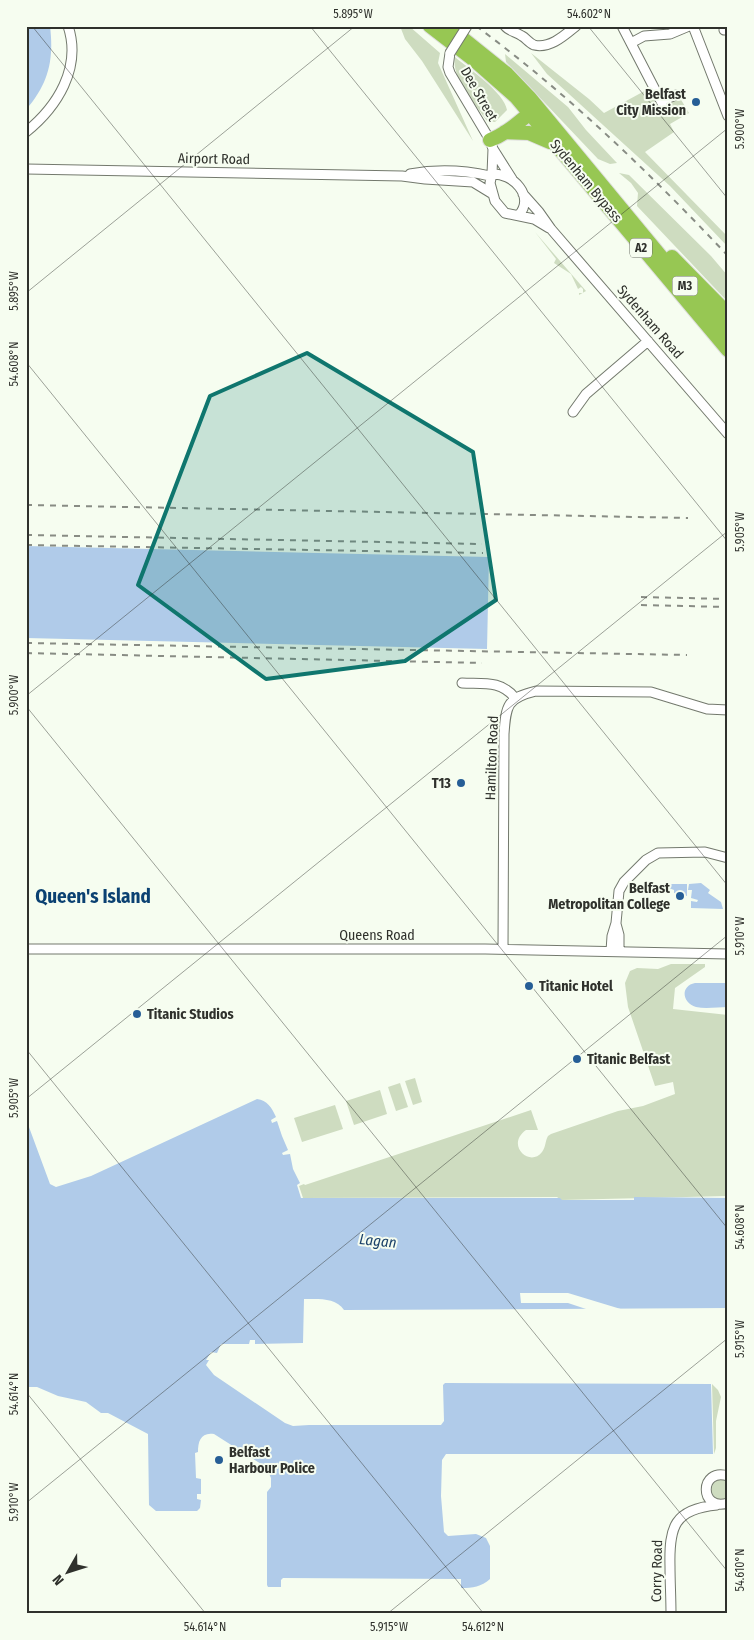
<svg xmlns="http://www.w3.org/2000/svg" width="754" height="1640" font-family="'Fira Sans Condensed',sans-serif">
<rect width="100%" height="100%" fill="#f6fdf0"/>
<path fill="#cedcc0" d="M400,26h9l31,27 -2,10 35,78 -51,-80 -17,-22z
M531,53l58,46 15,14 46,-25 12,23 7,-3 -1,-4 12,-6 9,15 -19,11 4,8 -29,20 83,85v10l-58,-61 -123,-112z
M505,54l63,53 18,23 31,33 -7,1 -12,-5 -92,-97z
M455,57c14,12 49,35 52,53l-12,12 -8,-1c-12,-17 -36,-43 -32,-64z
M619,173l10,2 82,81 17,20v26l-91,-96 1,-13 -7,-10z
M535,232l51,59 -7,4v-2h4v-4l-2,-2 -3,2 -7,-15 -17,-11 2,-4z
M671,964h34v3l-30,21 -2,21 55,6v181l-167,4 -4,-3 -254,1 -4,-12 5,-2 1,1 226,-75 7,20h-12c-21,15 4,38 16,22 4,-5 3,-11 6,-16l3,-2 67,-23 25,-5 32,-12 -2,-12 -18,4 -27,-79 -3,-24 5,-12 7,-3 21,1z
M415,1078l7,24 -9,3 -8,-24z
M400,1083l8,24 -12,4 -8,-24z
M380,1090l7,24 -33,11 -8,-24z
M335,1105l8,24 -41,13 -8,-24z
M712,1384l6,6 3,7 -5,24v27l-2,6z
M720,1479l8,2v18l-3,1 -9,-1 -5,-7 2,-9z"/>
<path fill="#b0cbe9" d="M26,26h24c4,34 -1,57 -24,84z
M26,546l463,11 -2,92 -461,-11z
M701,883l9,7 -2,3 13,9 2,7 -32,-1v-7l6,1 1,-2 -7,-2 1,-8h-4l1,-6z
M669,884h18v12l-13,-3v-3l-5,-2z
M695,983h33v24c-10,0 -22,2 -32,0 -14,-4 -16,-21 -1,-24z
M257,1099c10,1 15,9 19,18l-5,3 1,3 5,-2 5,15 6,14 -6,3 1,2 7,-1 3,15 7,14 -3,2 4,13h259l2,2h72v-3l94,1v110l-384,2c-8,-13 -27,-11 -40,-11l-1,44 -48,1v-4h-5l-1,4h-28l-4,9 -6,-1 -5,8h3l-3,5 8,10 71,48 8,3 16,-1h132l3,-4 -1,-36 2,-2 266,1 2,70h-267l-4,6 -1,36 3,36 4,4 28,-2 10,4 4,8v33c-9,8 -17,9 -29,9v-9l-178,-1 -2,2v7h-13l-1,-2v-93l4,-5v-9l-5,-11 -52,-33c-13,-2 -16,7 -16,18l-3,1 1,25 5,1v15h-4v5l4,1 -1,8 -3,3h-41l-7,-6 -1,-71 -40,-21h-7l-15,-11 -28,-6 -21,-9h-11v-268l24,65 6,3 35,-11z"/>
<path fill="#f6fdf0" d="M520,1293h48l56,17h-35l-21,-7h-47z"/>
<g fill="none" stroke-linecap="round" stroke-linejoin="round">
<defs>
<path id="minor" d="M505,26c4,5 11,6 17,10 4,2 7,7 12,9 16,4 31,-10 42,-19
M622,26l42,81
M693,26l35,90
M724,30l2,-4
M631,43l13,-7 26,-2 19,-8
M450,53l-2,14 2,6 40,67 3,9 19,30
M661,101l15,-6
M26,132c31,-25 56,-64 42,-106
M493,149l-1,25 -2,9 5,18 10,12 29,6 15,9
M26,169l376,7 23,3 48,3 18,11
M410,174c27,-5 53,-4 80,2
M492,174c21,-1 43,22 27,41
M523,194l16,18 12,17 177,205
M573,412l13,-18 62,-53
M462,683c21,1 39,-3 53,15
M616,924l3,11v16
M26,949h459l243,5
M503,949l1,-215c2,-29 3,-36 32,-43l115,1 56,17 21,1
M611,951l1,-15 4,-13 3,-32 5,-9 22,-22 12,-7 47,-1 23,6
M728,1476c-29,-9 -29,36 0,27
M671,1614c0,-16 -1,-32 -1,-48 -1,-39 4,-57 47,-61"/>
<path id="highway" d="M430,26l44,34 42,37 212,253
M447,26l60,48 22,23 157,190 42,47
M505,132l24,1 21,9
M490,140c17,-6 32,-21 46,-32
M672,257l56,57"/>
</defs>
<use href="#minor" stroke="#73796d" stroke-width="11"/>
<use href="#highway" stroke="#dededd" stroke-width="16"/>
<use href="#minor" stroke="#fff" stroke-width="9"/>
<use href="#highway" stroke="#97c753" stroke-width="14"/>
<path stroke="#888c84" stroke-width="2" stroke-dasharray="6 6" stroke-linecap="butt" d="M476,26c91,67 174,147 252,230
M26,505l662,13
M26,535l456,9
M26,545l457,8
M641,597l87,2
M641,605l87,2
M26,643l661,12
M26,653l456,10"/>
<defs>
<path id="minor-bridge" d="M450,53l17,-27"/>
</defs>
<use href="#minor-bridge" stroke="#73796d" stroke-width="11" stroke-linecap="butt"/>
<use href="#minor-bridge" stroke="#fff" stroke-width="9"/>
</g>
<path fill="#0f766e" fill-opacity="0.2" stroke="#0f766e" stroke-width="4" stroke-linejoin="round" d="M307,353l166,99 23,148 -91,61 -139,18 -128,-94 72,-189z"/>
<path fill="none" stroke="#2f312c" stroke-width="1" stroke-opacity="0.45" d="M32,26l696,860M310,26l418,516M588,26l140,173M26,293l329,-267M26,362l702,867M26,696l702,-568M26,706l702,866M26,1049l458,565M26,1099l702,-568M26,1392l180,222M26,1503l702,-568M387,1614l341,-276"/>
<g fill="#265e96" stroke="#f6fdf0" stroke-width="2">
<circle cx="696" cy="102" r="5"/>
<circle cx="461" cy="783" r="5"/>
<circle cx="680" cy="896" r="5"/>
<circle cx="529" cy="986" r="5"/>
<circle cx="137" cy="1014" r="5"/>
<circle cx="577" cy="1059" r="5"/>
<circle cx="219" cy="1460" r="5"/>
</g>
<g text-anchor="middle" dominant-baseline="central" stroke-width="4" stroke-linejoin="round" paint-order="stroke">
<g fill="#f6fdf0" stroke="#6b6e67" stroke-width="1">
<rect x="630" y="238.5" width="22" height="19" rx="4"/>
<rect x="672.5" y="276.5" width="25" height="19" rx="4"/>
</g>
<g font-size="12" font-weight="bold" fill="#2f312c">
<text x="641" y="248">A2</text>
<text x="685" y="286">M3</text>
</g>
<g font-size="14" fill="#2f312c" stroke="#f6fdf0">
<text transform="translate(479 94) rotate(60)">Dee Street</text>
<text transform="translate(214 159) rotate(1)">Airport Road</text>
<text transform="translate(586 181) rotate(50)">Sydenham Bypass</text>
<text transform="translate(650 322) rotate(49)">Sydenham Road</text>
<text transform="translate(492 758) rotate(-88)">Hamilton Road</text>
<text x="377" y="935">Queens Road</text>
<text transform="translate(657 1571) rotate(-89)">Corry Road</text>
</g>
<g font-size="14" font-weight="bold" fill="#2f312c" stroke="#f6fdf0" text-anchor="start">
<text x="686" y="94" text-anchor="end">Belfast<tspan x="686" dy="16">City Mission</tspan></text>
<text x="451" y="783" text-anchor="end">T13</text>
<text x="670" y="888" text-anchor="end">Belfast<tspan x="670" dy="16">Metropolitan College</tspan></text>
<text x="539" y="986">Titanic Hotel</text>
<text x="147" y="1014">Titanic Studios</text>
<text x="587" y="1059">Titanic Belfast</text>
<text x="229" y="1452">Belfast<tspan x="229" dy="16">Harbour Police</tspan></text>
</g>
<g font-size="15" font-style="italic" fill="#1b426a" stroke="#f6fdf0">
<text transform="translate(378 1241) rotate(6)">Lagan</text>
</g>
<g font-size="19" font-weight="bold" fill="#0b4172" stroke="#f6fdf0">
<text x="93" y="896">Queen's Island</text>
</g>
</g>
<rect width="754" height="1640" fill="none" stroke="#f6fdf0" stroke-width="55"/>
<g transform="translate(68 1572) rotate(231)" stroke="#f6fdf0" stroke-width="4" paint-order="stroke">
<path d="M0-4L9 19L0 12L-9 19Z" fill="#2f312c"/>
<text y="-8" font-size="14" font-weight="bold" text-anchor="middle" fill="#2f312c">N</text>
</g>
<rect x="28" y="28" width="698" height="1584" fill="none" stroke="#2f312c" stroke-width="2"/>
<g font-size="12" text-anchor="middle" fill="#2f312c">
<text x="353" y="18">5.895°W</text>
<text x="589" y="18">54.602°N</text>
<text transform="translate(740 129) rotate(-90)" y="4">5.900°W</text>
<text transform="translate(14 291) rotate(-90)" y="4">5.895°W</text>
<text transform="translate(14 364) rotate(-90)" y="4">54.608°N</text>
<text transform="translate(740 532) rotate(-90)" y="4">5.905°W</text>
<text transform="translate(14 695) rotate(-90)" y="4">5.900°W</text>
<text transform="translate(740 936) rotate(-90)" y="4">5.910°W</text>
<text transform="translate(14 1098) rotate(-90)" y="4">5.905°W</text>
<text transform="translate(740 1227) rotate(-90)" y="4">54.608°N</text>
<text transform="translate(740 1339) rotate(-90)" y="4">5.915°W</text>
<text transform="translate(14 1394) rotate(-90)" y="4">54.614°N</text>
<text transform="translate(14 1502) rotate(-90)" y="4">5.910°W</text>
<text transform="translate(740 1570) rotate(-90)" y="4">54.610°N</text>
<text x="205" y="1631">54.614°N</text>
<text x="389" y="1631">5.915°W</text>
<text x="483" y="1631">54.612°N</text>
</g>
</svg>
